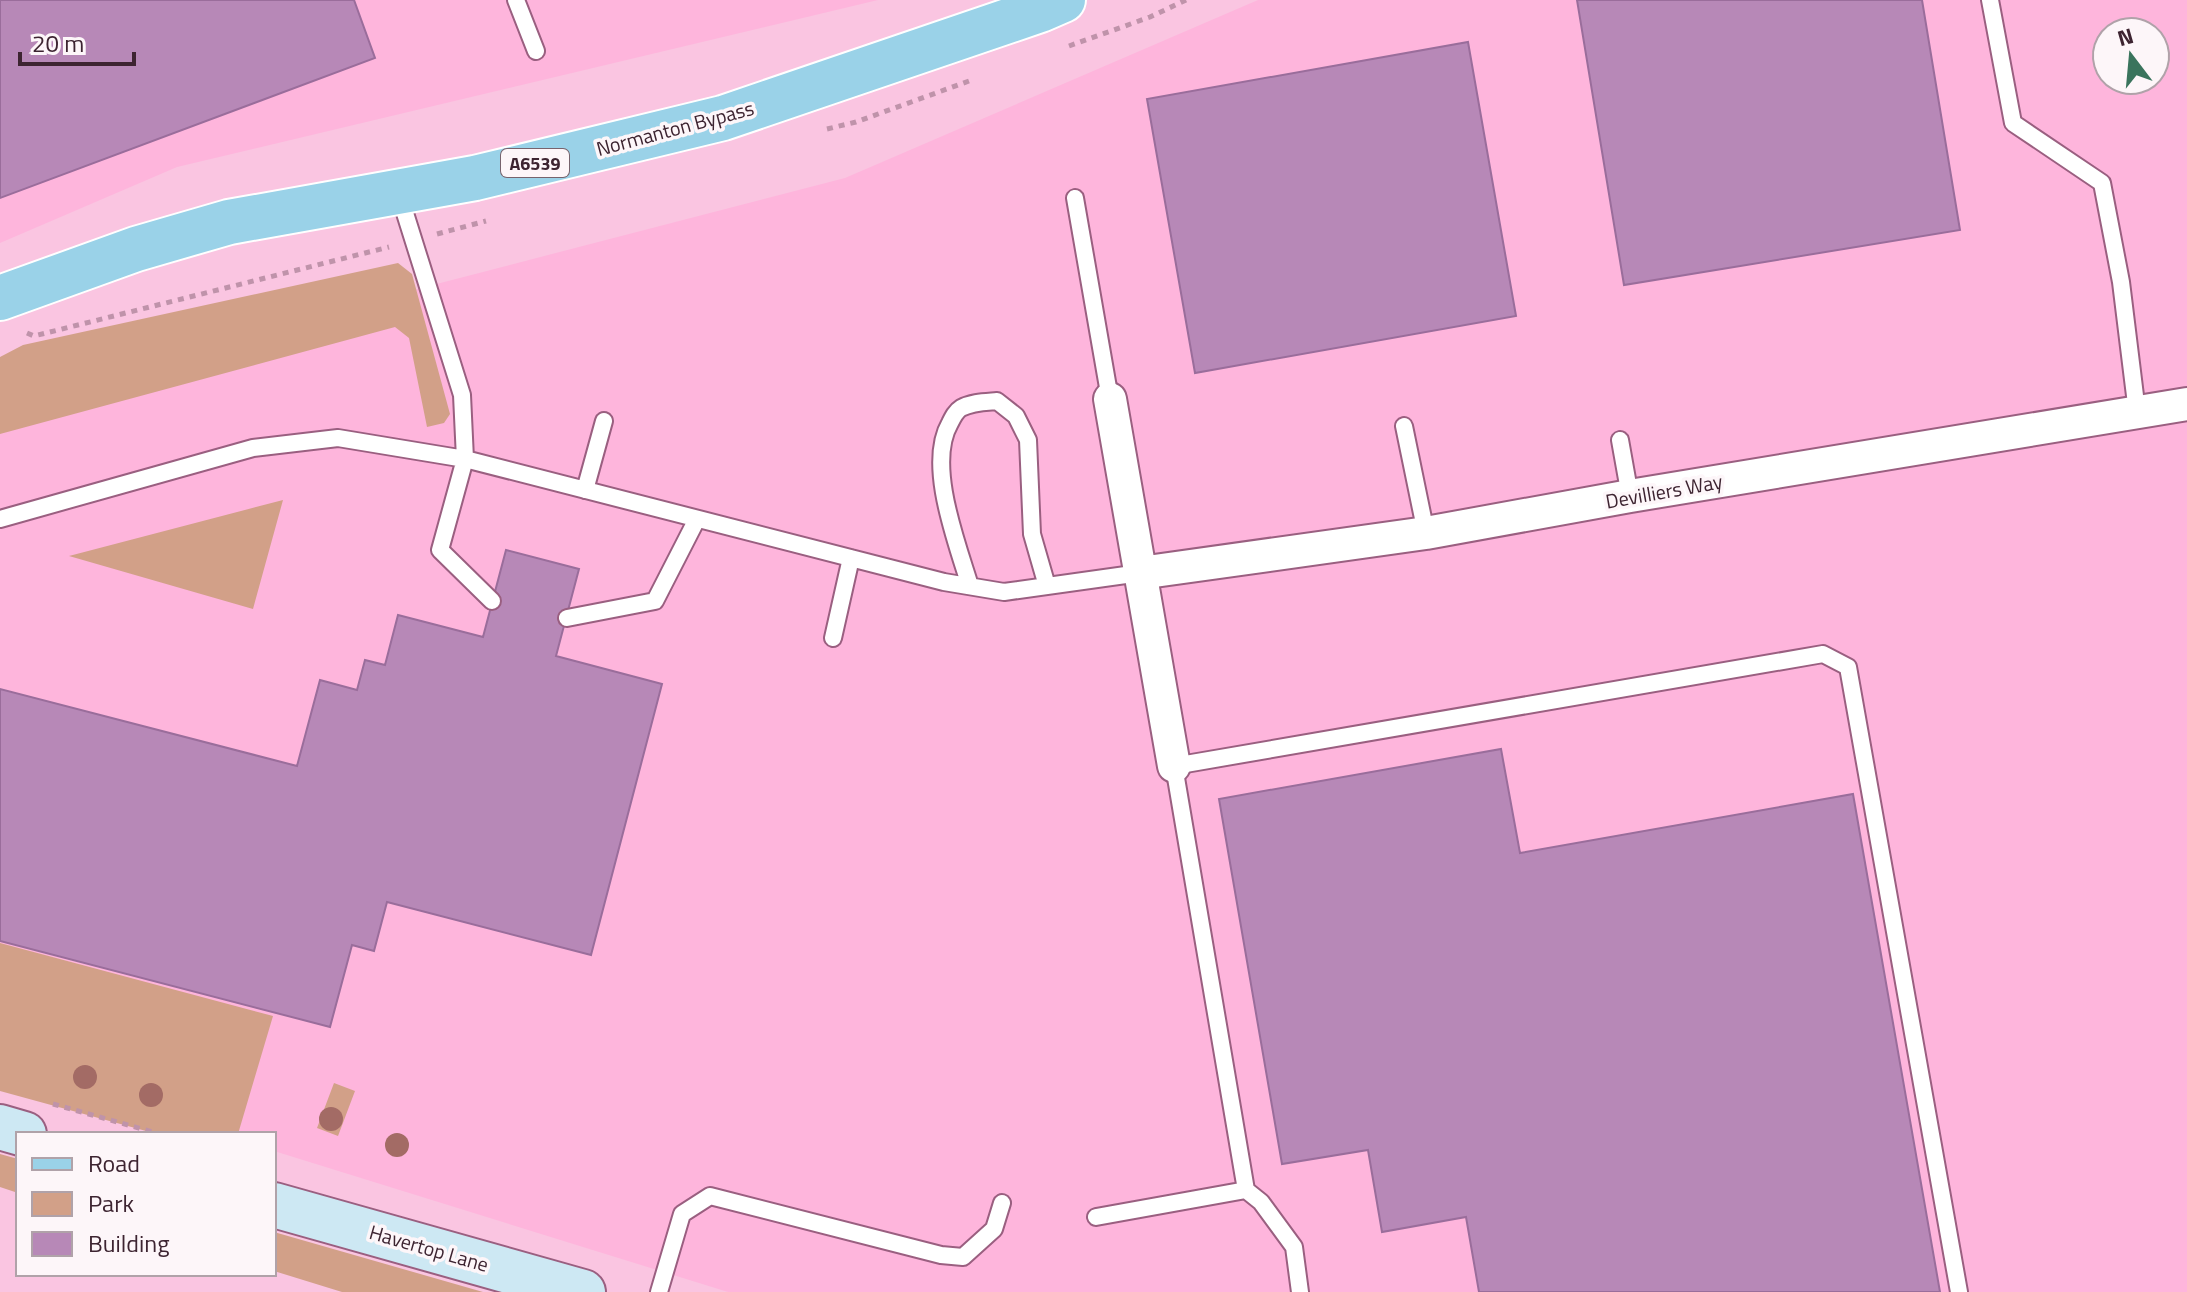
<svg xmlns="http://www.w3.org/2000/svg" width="2187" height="1292" font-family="'Titillium Web',sans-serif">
<rect width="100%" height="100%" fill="#fac5e1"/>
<path fill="#feb5dc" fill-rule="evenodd" d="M0,0h878l-701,167 -177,76z
M1258,0h929v1292h-1459l-454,-141v-17h-55l-219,-68v-664l16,-9 829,-215zM2107,32h48v48h-48z"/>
<path fill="#d2a088" d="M398,263l14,11 38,140 -6,9 -17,4 -18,-89 -14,-11 -395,107v-77l23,-12z
M283,500l-30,109 -184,-53z
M0,943l273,73 -35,118h-81l-157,-43z
M334,1083l21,8 -17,45 -21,-8z
M0,1154l18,5v34l-18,-6z
M274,1232l209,60h-141l-68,-21z"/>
<path fill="#b788b7" stroke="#9a6d9b" stroke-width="2" d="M0,0h354l21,58 -375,140z
M1577,0h345l38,230 -336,55z
M1468,42l48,274 -321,57 -48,-274z
M506,550l73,19 -23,87 106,28 -71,271 -204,-53 -13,49 -22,-6 -22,82 -330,-86v-252l297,77 23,-86 37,10 8,-30 20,5 13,-50 85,22z
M1501,749l19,104 333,-59 87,498h-461l-13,-75 -84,15 -14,-82 -86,14 -63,-365z"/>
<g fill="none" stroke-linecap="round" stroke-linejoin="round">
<defs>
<path id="service" d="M516,0l20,51
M1990,0l23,123 89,60 19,99 16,130
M399,194l63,201 3,64 -25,91 52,51
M1075,198l35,201
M1404,426l22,107
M1620,440l10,56
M585,490l19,-69
M0,519l253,-71 85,-10 127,21 479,123 60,10 136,-19
M970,586c-13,-43 -44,-122 -20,-163 3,-6 6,-12 11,-15 11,-6 24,-6 36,-7l19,15 12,24 4,94 15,52
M567,618l88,-17 42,-82
M833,638l18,-80
M1246,1190l15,12 33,45 6,45
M1096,1217l150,-27 -72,-424 649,-112 25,13 111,625
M659,1292l23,-78 28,-18 231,59 22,2 31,-28 8,-26"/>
<path id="minor" d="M1110,399l64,367
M1140,573l286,-40 204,-37 557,-92"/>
<path id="secondary" d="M0,1127l24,7
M274,1205l309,87"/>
<path id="primary" d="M0,298l136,-49 93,-27 246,-44 248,-60 317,-108 23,-10"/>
</defs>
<use href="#service" stroke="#9a5f80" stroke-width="20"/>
<use href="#minor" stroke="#9a5f80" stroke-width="36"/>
<use href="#secondary" stroke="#9a5f80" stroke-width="48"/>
<use href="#primary" stroke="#fff" stroke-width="48"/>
<path stroke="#bf93aa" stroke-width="5" stroke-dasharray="6 6" stroke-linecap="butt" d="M1069,46l81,-29 36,-17
M827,129l29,-7 113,-41
M437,234l49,-13
M27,333l7,3 355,-89
M53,1104l107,30"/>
<use href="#service" stroke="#fff" stroke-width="16"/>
<use href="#minor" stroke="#fff" stroke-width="32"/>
<use href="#secondary" stroke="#cde8f3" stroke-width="44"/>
<use href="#primary" stroke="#9ad2e8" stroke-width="44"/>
</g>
<g fill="#a36b65">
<circle cx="85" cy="1077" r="12"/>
<circle cx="151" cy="1095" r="12"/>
<circle cx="331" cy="1119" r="12"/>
<circle cx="397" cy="1145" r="12"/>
</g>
<g text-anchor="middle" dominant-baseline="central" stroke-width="7" stroke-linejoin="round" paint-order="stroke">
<rect fill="#fdf6f9" stroke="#77636d" stroke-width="2" x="501" y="149" width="68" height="28" rx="6"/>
<g font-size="18" font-weight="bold" fill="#3d2431">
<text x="535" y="163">A6539</text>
</g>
<g font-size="20" fill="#3d2431" stroke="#fdf6f9">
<text transform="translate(675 128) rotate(-15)">Normanton Bypass</text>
<text transform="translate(1664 491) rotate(-10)">Devilliers Way</text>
<text transform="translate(429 1248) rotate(16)">Havertop Lane</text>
</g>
</g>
<rect x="16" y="1132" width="260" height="144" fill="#fdf6f9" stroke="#b0a2a9" stroke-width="2"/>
<rect x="32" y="1158" width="40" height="12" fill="#9ad2e8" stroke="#b0a2a9" stroke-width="2"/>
<text x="88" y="1172" font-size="24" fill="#3d2431">Road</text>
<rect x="32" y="1192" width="40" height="24" fill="#d2a088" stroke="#b0a2a9" stroke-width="2"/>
<text x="88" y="1212" font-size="24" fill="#3d2431">Park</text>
<rect x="32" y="1232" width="40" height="24" fill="#b788b7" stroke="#b0a2a9" stroke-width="2"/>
<text x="88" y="1252" font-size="24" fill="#3d2431">Building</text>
<g transform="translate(2131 56) rotate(344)"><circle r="38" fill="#fdf6f9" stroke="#b0a2a9" stroke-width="2"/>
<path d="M0-6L14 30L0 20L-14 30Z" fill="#3a745d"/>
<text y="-12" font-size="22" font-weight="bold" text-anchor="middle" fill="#3d2431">N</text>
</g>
<path d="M20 52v12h114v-12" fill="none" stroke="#3d2431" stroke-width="4"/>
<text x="32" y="52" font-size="24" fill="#3d2431" stroke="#fdf6f9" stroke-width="6" paint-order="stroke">20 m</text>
</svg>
